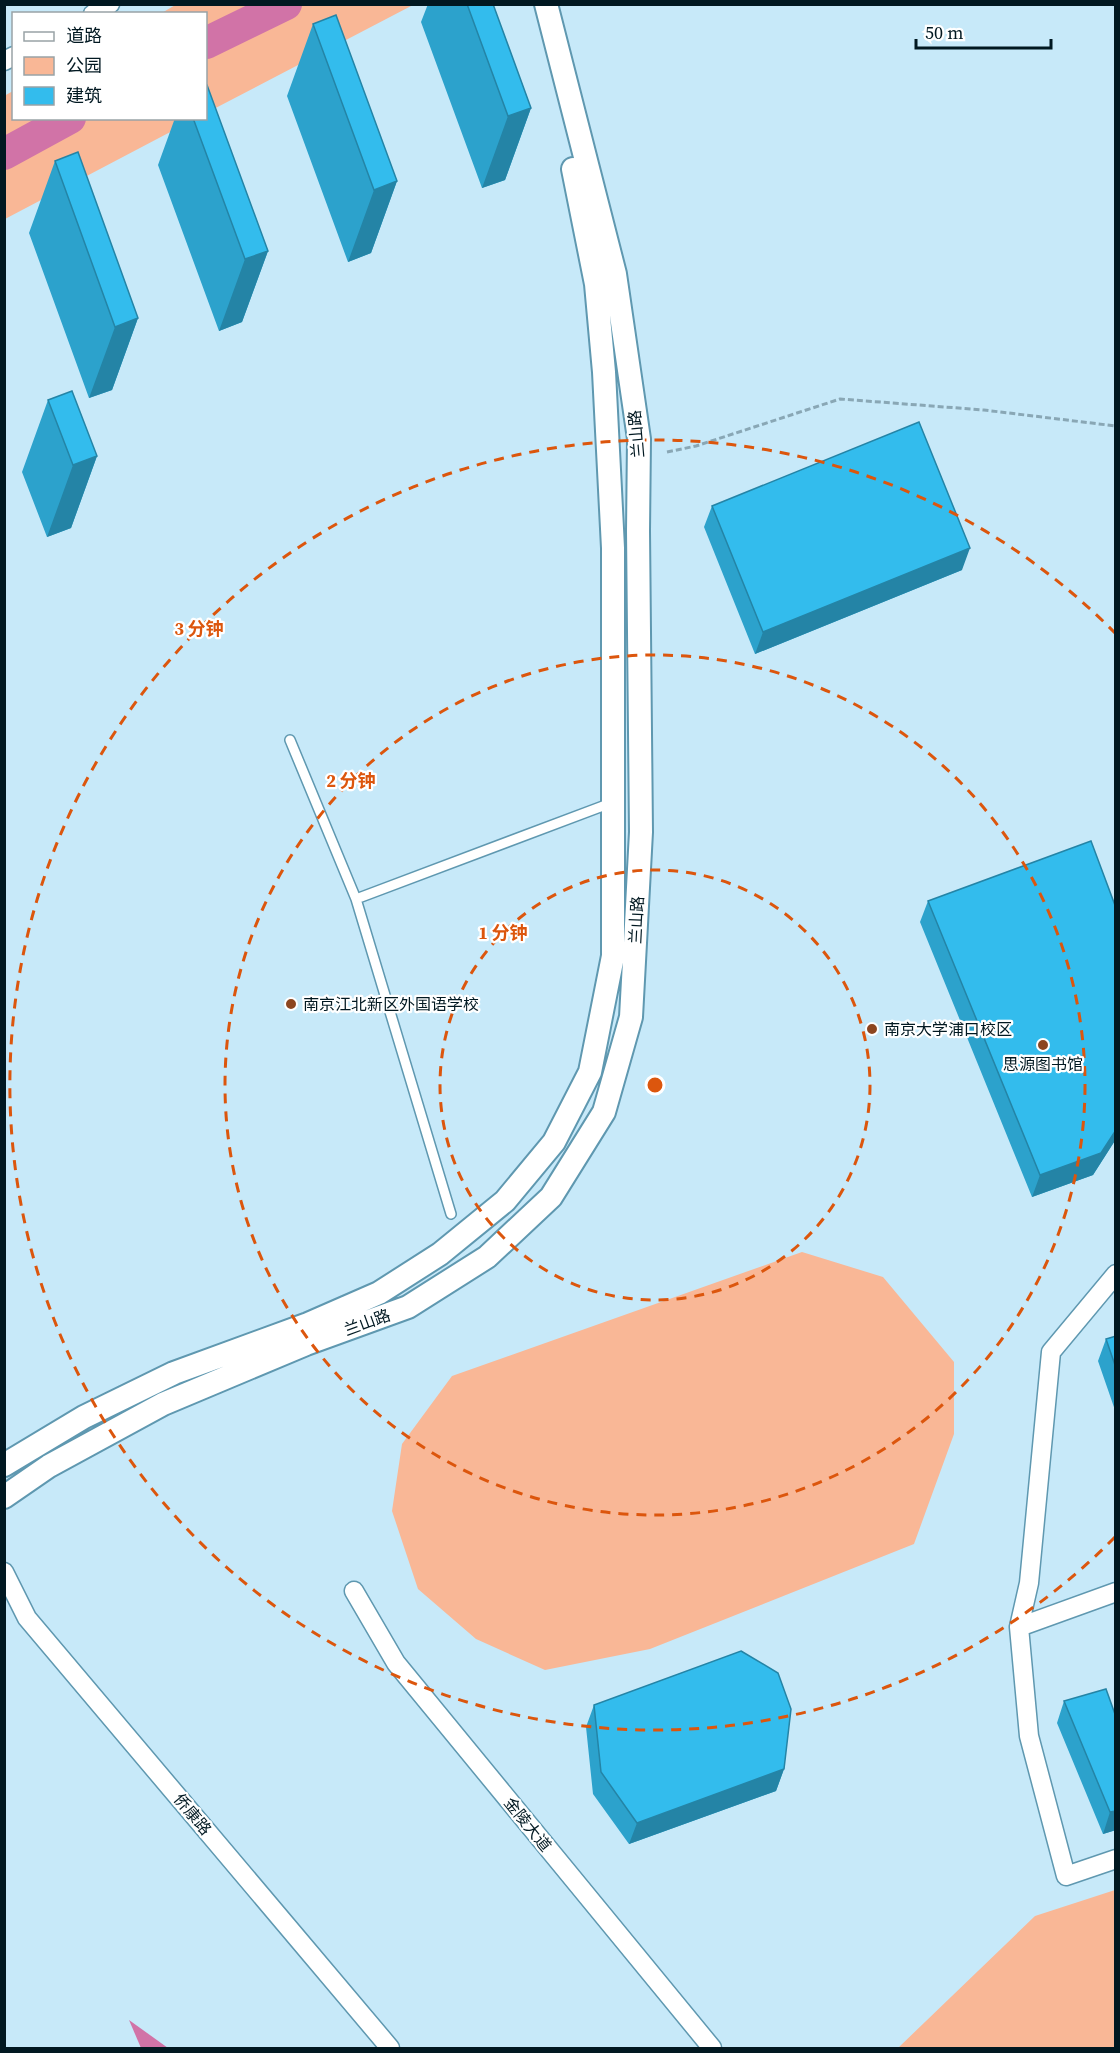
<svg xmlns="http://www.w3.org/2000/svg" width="1120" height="2053" font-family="'Source Serif 4','Noto Sans SC',serif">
<rect width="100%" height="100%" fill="#c7e9f9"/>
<path fill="#f9b796" d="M177,4l236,1 -207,108v-99h-46z
M13,91l1,27 181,1 -190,100 -1,-123z
M802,1252l81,25 71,85v72l-40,110 -264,105 -105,21 -69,-31 -58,-50 -26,-78 10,-67 50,-68z
M1115,1890v158h-217l137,-132z"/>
<path fill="#d173a7" d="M129,2020l39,28h-27z"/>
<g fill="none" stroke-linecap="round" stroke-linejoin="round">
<path stroke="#d173a7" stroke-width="32" d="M206,43l80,-39
M4,154l66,-36"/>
<defs>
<path id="service" d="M290,740l66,159 95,315
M356,899l255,-96"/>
<path id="minor" d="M93,14l17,-10
M4,61l10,-5
M1116,1274l-65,78 -22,231 -10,44 10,109 37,140 50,-17
M4,1572l23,46 363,430
M354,1591l42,72 316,385
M1019,1627l97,-35"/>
<path id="tertiary" d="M4,1465l80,-48 90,-44 134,-49 71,-31 61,-39 65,-53 49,-59 36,-70 23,-116v-408l-9,-176 -8,-88 -23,-115
M4,1497l45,-31 114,-62 143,-60 102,-37 79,-50 64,-60 53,-85 27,-95 10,-185 -3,-301 1,-92 -24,-165 -69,-270"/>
</defs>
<use href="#service" stroke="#5f98b0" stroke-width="12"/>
<use href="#minor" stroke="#5f98b0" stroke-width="21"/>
<use href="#tertiary" stroke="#5f98b0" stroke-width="26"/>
<path stroke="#89a7b5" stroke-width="3" stroke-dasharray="6 3" stroke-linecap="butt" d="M667,452l29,-6 144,-47 144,11 132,16"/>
<use href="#service" stroke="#fff" stroke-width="9"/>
<use href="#minor" stroke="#fff" stroke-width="18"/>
<use href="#tertiary" stroke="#fff" stroke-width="22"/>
</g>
<path fill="#2ca2cc" d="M428,4h65l38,104 -26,72 -23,8 -61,-166z
M313,24l84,157 -26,72 -23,9 -61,-166z
M175,118h31l62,133 -26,71 -23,9 -61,-166z
M55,161l83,157 -26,72 -23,8 -60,-165z
M48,400l49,56 -26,72 -24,9 -25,-65z
M712,506l250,64 -207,84 -51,-127z
M928,901l188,7v231l-23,36 -61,22 -112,-275z
M1116,1336v77l-18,-52 8,-22z
M1064,1701l52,16v113l-13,4 -46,-111z
M594,1705l190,64 -8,22 -147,53 -36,-50 -7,-67z"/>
<path fill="#2484a6" d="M531,108l-26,72 -23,8 26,-72z
M397,181l-26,72 -23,9 26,-72z
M268,251l-26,71 -23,9 26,-72z
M138,318l-26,72 -23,8 26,-71z
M97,456l-26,72 -24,9 26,-72z
M970,548l-8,22 -207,84 8,-22z
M1116,1130v9l-23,36 -61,22 8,-22z
M784,1769l-8,22 -147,53 8,-21z
M1116,1811v19l-13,4 7,-22z"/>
<path fill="#33bced" stroke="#2484a6" stroke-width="1.5" d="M467,4h26l38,104 -23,8z
M336,15l61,166 -23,9 -61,-166z
M206,85h1l61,166 -23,8 -52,-141h13z
M78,152l60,166 -23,9 -60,-166z
M72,391l25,65 -24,9 -25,-65z
M919,422l51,126 -207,84 -51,-126z
M1091,841l25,67v222l-15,23 -61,22 -112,-274z
M1116,1336v32l-10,-29z
M741,1651l37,22 13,36 -7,60 -147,54 -36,-51 -7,-67z
M1106,1689l10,28v94l-6,1 -46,-111z"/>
<g fill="none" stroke="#dc560d" stroke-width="3" stroke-dasharray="10 8">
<circle cx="655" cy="1085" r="215"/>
<circle cx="655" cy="1085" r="430"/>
<path d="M1115 1537A645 645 0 1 1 1115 633"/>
</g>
<g fill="#8c4620" stroke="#fff" stroke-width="2">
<circle cx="291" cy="1004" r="6"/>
<circle cx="872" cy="1029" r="6"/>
<circle cx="1043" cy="1045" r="6"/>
</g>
<g text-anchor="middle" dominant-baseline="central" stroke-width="4.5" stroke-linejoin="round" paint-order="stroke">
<g font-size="16" fill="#011821" stroke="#fff">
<text transform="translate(636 434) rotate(-95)">兰山路</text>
<text transform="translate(636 920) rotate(-87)">兰山路</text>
<text transform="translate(367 1322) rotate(-20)">兰山路</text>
<text transform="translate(193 1814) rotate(50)">侨康路</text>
<text transform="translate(528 1824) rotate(51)">金陵大道</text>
</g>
<g font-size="16" fill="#011821" stroke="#fff" text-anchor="start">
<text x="303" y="1004">南京江北新区外国语学校</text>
<text x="884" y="1029">南京大学浦口校区</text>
<text x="1043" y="1064" text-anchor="middle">思源图书馆</text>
</g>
</g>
<circle cx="655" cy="1085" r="9" fill="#dc560d" stroke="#fff" stroke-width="3"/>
<g font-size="18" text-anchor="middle" font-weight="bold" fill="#dc560d" stroke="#fff" stroke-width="4.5" stroke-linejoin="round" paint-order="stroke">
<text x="199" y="635">3 分钟</text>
<text x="351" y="787">2 分钟</text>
<text x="503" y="939">1 分钟</text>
</g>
<rect width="1120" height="2053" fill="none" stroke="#011821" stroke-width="12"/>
<rect x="12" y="12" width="195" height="108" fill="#ffffff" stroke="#99a3a6" stroke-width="1.5"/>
<rect x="24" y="32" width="30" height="9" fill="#ffffff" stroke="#99a3a6" stroke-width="1.5"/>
<text x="66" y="42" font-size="18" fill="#011821">道路</text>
<rect x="24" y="57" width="30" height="18" fill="#f9b796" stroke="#99a3a6" stroke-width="1.5"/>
<text x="66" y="72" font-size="18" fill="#011821">公园</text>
<rect x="24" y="87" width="30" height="18" fill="#33bced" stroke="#99a3a6" stroke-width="1.5"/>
<text x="66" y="102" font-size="18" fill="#011821">建筑</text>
<path d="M916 39v9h135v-9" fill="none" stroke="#011821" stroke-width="3"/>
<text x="925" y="39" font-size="18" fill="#011821" stroke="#ffffff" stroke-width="4.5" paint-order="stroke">50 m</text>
</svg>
